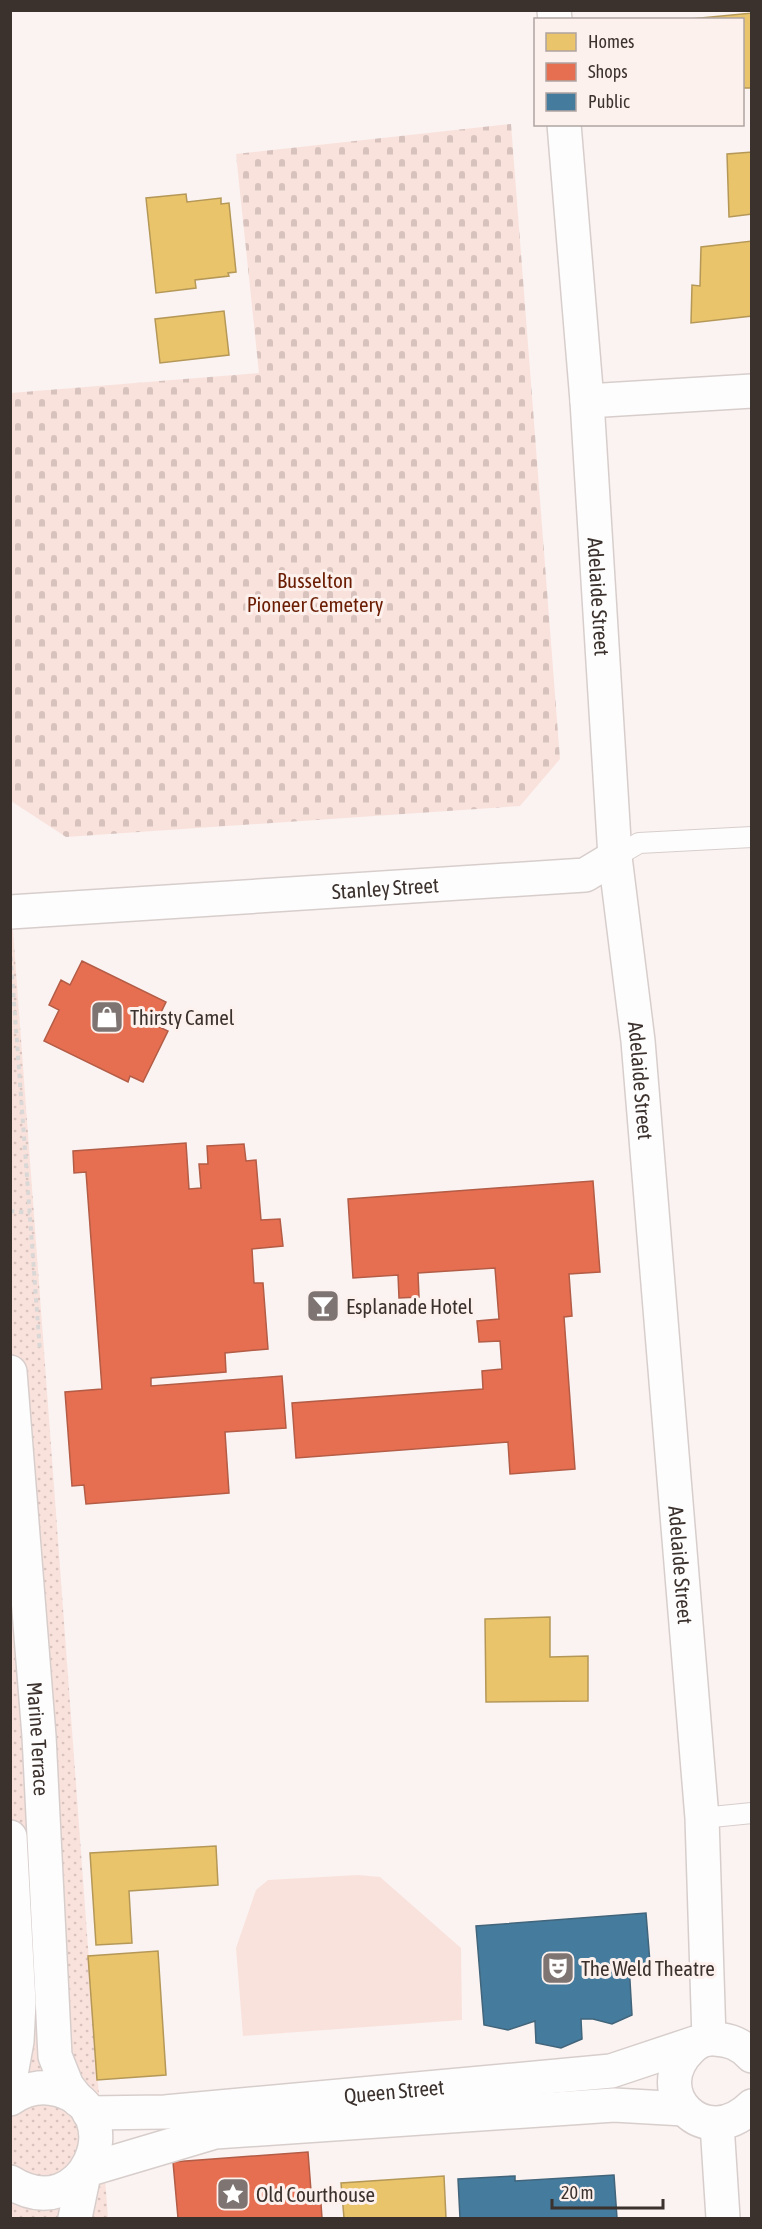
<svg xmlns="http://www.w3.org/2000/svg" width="762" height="2229" font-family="'Asap Condensed',sans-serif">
<defs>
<pattern id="cemetery-stones" width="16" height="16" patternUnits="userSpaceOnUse" patternTransform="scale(1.5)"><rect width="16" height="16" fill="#fae2dc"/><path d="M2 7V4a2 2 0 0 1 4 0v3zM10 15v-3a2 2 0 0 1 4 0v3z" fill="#d7c2bd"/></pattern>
<pattern id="park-dots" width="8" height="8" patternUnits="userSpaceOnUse" patternTransform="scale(1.5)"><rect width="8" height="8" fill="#fae2dc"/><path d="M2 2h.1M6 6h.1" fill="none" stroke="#d7c2bd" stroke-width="1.8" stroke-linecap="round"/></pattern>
</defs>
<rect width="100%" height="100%" fill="#faf3f2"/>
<path fill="#fae2dc" d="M358,1875l22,2 81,71 1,72 -219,16 -7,-88 20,-58 12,-10z"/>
<path fill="url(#cemetery-stones)" d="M511,124l49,635 -40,47 -454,31 -55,-36v-408l248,-20 -23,-219z"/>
<path fill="url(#park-dots)" d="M10,890l98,1328h-97z"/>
<path fill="#e9c46a" stroke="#b59858" stroke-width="1.5" d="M752,13v75h-10v-68l-52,-1z
M752,152v62l-23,3 -2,-63z
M186,194l1,8 34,-4v6l8,-1 7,69 -8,1 1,3 -34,4 1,8 -40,5 -10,-95z
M752,241v75l-61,7 1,-38 8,1 1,-39z
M224,311l5,44 -69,8 -5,-44z
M550,1617v40l38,-1v45l-102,1 -1,-83z
M216,1846l2,39 -89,6 3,52 -36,2 -6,-92z
M158,1951l8,124 -69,5 -9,-124z
M444,2176l2,42h-102l-3,-35z"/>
<path fill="#e76f51" stroke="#b35c46" stroke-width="1.5" d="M82,961l84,41 -11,23 13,6 -25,51 -13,-6 -2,6 -84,-41 15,-31 -10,-5 12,-25 9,5z
M186,1143l3,46 12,-1 -2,-24h9l-1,-18 37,-2 2,17 10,-1 5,60 19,-1 3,27 -31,3 2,34h9l5,66 -43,4 1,19 -75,6v8l131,-10 4,52 -61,4 4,61 -143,11 -2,-19 -12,1 -7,-94 37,-3 -16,-217 -12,1 -1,-22z
M593,1181l7,91 -31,2 3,42 -8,1 11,152 -65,5 -2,-32 -212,16 -4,-55 191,-14 -1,-18 20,-2 -2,-28 -21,1 -2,-21 22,-2 -4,-51 -77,5 1,24 -20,1 -1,-23 -45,3 -5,-79z
M308,2152l4,52h9l1,14h-144l-5,-56z"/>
<path fill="#457b9d" stroke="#42657b" stroke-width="1.5" d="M646,1913l4,50 -21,1 3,51 -20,9 -19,-5h-12l1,20 -21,9 -25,-5 -1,-22 -27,9 -24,-5 -8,-99z
M614,2175l3,43h-157l-2,-39 57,-3v5z"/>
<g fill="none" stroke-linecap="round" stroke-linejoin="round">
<defs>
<path id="lane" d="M615,857l24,-14 113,-6
M702,1818l50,-5"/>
<g id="street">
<path d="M554,10l1,10"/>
<path id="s1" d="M564,124l23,277 28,456 23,184 64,777 7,221"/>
<path d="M587,401l165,-10"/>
<path id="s2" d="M10,912l575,-37 30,-18"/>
<path id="s3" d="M89,2113l76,-1 446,-41 84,-28"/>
<path d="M717,2124l6,94"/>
<path d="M87,2170l128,-38 399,-27 70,4"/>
</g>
<g id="secondary">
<path id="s4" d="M10,1372l29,364 16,320 12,30 11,14"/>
<path d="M10,1837l9,166 -2,38 -7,39"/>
<path d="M752,2056c-11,-12 -22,-16 -37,-17 -10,-1 -18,3 -25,10 -44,43 15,104 62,57"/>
<path d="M10,2099c14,-10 32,-14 49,-9 74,22 25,139 -49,92"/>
<path d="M75,2218l9,-44"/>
</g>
</defs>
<use href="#lane" stroke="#d7cecc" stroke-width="22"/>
<use href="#street" stroke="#d7cecc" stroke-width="36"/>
<use href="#secondary" stroke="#d7cecc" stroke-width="36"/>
<path stroke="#dad7d7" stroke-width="4" stroke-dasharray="4.5 4.5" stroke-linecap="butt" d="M10,948l30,404
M10,1211l20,2"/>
<use href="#lane" stroke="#fefdfd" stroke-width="20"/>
<use href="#street" stroke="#fefdfd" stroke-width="33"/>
<use href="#secondary" stroke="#fefdfd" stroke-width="33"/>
</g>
<defs>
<symbol id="shop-square" viewBox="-11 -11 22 22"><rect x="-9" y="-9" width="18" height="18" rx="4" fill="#7e7572" stroke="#fdf1ee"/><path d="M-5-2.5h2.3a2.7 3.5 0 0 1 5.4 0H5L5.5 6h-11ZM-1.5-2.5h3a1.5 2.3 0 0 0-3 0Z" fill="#fff"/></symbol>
<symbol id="bar-square" viewBox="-11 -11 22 22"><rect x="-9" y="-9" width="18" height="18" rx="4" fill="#7e7572" stroke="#fdf1ee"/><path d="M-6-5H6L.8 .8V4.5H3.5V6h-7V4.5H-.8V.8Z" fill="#fff"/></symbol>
<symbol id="theatre-square" viewBox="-11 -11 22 22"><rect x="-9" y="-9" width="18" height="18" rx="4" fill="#7e7572" stroke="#fdf1ee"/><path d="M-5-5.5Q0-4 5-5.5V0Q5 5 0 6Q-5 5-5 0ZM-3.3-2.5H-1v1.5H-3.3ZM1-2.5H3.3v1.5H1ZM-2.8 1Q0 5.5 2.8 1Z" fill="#fff"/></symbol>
<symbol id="sight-square" viewBox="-11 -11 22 22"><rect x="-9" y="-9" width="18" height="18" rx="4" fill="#7e7572" stroke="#fdf1ee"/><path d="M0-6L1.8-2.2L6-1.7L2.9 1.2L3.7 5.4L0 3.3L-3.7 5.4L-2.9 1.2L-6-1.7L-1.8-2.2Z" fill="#fff"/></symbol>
</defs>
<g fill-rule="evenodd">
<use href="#shop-square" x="88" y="998" width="38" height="38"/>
<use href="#bar-square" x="304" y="1287" width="38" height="38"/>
<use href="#theatre-square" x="539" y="1949" width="38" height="38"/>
<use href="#sight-square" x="214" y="2175" width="38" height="38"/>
</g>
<g text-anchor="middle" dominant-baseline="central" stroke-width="6" stroke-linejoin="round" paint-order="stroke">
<g font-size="21" fill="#6a1d03" stroke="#fdf1ee">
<text x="315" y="580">Busselton<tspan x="315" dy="24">Pioneer Cemetery</tspan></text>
</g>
<g font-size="21" fill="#3b312d" stroke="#fdf1ee">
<text stroke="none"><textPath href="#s1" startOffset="474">Adelaide Street</textPath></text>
<text stroke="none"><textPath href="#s2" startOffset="376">Stanley Street</textPath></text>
<text stroke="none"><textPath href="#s1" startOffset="960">Adelaide Street</textPath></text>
<text stroke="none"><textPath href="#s1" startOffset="1446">Adelaide Street</textPath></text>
<text stroke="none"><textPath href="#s4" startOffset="368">Marine Terrace</textPath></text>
<text stroke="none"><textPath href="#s3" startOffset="306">Queen Street</textPath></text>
</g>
<g font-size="21" fill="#3b312d" stroke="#fdf1ee" text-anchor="start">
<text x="130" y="1017">Thirsty Camel</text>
<text x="346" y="1306">Esplanade Hotel</text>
<text x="581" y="1968">The Weld Theatre</text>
<text x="256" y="2194">Old Courthouse</text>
</g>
</g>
<rect width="762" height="2229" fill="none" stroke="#3b312d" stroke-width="24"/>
<rect x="534" y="18" width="210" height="108" fill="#fdf1ee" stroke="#afa4a1" stroke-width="1.5"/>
<rect x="546" y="33" width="30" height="18" fill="#e9c46a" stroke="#afa4a1" stroke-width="1.5"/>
<text x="588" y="48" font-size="18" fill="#3b312d">Homes</text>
<rect x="546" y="63" width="30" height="18" fill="#e76f51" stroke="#afa4a1" stroke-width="1.5"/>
<text x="588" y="78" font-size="18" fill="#3b312d">Shops</text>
<rect x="546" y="93" width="30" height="18" fill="#457b9d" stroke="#afa4a1" stroke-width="1.5"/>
<text x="588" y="108" font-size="18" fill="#3b312d">Public</text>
<path d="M552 2199v9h111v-9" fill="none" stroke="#3b312d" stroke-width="3"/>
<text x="561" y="2199" font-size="18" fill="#3b312d" stroke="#fdf1ee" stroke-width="4.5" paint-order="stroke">20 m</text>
</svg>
